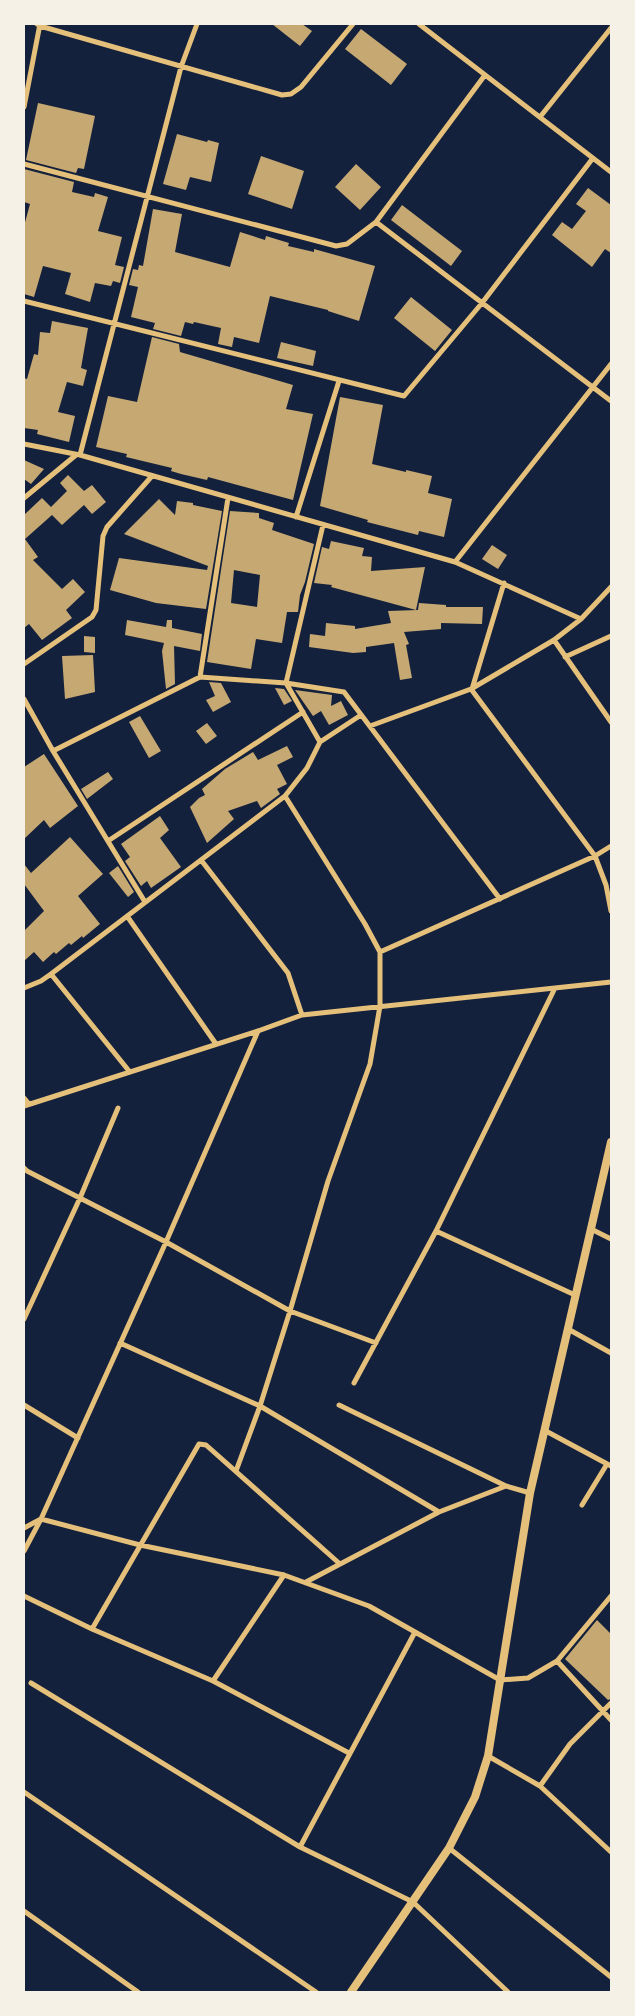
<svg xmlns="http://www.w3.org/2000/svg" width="635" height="2016" font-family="Merriweather,serif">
<rect width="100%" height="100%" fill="#14213d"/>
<path fill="#c6a872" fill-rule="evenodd" d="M272,24h30l10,7 -12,15z
M361,29l46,35 -16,21 -46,-36z
M38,103l57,13 -11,53 -6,-1 -2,5 -50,-13z
M177,134l30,8 1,-2 11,3 -8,39 -21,-5 -4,13 -23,-6z
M261,156l43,15 -12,38 -44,-15z
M356,164l25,23 -21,23 -25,-23z
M24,169l50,13 -2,10 22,5 1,-4 13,4 -10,34 24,6 -7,28 9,2 -4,16 -7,-2 -2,5 -16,-3 -5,19 -25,-8 6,-21 -28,-7 -9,31 -10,-3v-68l6,-22 -6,-2z
M588,188l23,17v48l-6,-4 -13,18 -40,-32 10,-13 10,7 14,-18 -10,-7z
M402,205l60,46 -11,15 -60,-46z
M153,209l29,5 -7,38 55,15 10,-35 25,8 1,-4 23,7 -1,3 26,6v-3l61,17 -16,55 -31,-10v-1l-58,-14 -11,47 -25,-6 -2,10 -14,-3 3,-16 -27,-6 -1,2 -8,-2 -4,14 -28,-7 2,-6 -24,-6 7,-30 -9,-2 4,-16 5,1 1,-5 4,1z
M411,297l41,33 -17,21 -41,-33z
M52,321l36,7 -7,40 6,2 -4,16 -16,-4 -9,30 17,4 -6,26 -32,-8 1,-4 -14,-2v-50l3,1 7,-25 4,1 2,-23 10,1z
M152,337l27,7 1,8 113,33 -7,24 27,5 -20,86 -85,-23 -1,3 -26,-6 -10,-3 1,-3 -46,-11 1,-3 -31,-7 12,-51 29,6z
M281,342l35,9 -3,15 -36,-8z
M340,397l43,8 -11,59 34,8v-2l26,6 -4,17 24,6 -8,38 -25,-6 -1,4 -51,-13 1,-2 -48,-14z
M24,460l20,9 -13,15 -7,-5z
M68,475l16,16 8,-6 14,17 -14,12 -8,-9 -22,20 -10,-10 -27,24 13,18 -5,3 29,29 11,-10 12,13 -19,18 6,8 -30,22 -13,-16 -5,4v-113l18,-17 9,9 16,-16 -7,-8z
M159,499l16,16 2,-14 16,2v2l29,6 -16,98 -50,-6 -46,-13 9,-32 88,12 1,-4 -84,-32z
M230,511l29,2v5l15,5 -2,7 42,14 -9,38 -5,13 -2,17h-11l-5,31 -26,-4 -5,30 -44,-7zM234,570l26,5 -3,32 -26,-4z
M331,541l33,7 -2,8 10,1 -1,14 54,-4 -9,43 -85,-23 1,-2 -18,-2 8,-36 7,2z
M492,545l15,10 -9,14 -16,-10z
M419,603l27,2v2h37l-1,17 -41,-1v6l-37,3 5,12 -3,1 6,33 -12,2 -6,-37 -28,4v5l-13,1 -44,-6 1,-13 15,2 1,-13 29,3v3l36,-6 -3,-12 30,-1z
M127,620l39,7 1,-7h5v8l30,6 -2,17 -26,-5 1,38 -9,5 -4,-38 2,-8 -39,-8z
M84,636l11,1v16l-11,-1z
M93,655l2,37 -30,7 -3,-43z
M209,682l12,1 10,19 -18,10 -7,-12 9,-4z
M275,688l9,1 8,12 -8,4z
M295,690l37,5 -1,11 10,-5 7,14 -19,10 -8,-14 -8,5z
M140,716l21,35 -12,7 -20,-36z
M207,723l10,13 -11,8 -10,-13z
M287,746l6,11 -16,8 10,19 -10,5 3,5 -19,14 -4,-7 -29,10 6,8 -27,24 -17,-36 9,-9 6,-3 -3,-6 23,-20 28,-17 5,8z
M44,754l34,52 -28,22 -6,-8 -20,19v-72z
M108,772l5,7 -26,20 -6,-10z
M160,816l9,14 -9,8 21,29 -30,21 -4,-7 -6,5 -16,-25 5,-4 -9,-13z
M70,837l33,37 -25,22 22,28 -17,14 -1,-2 -11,9 -2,-2 -13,11 -2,-2 -11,10 -9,-10 -10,9v-30l20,-20 -20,-27v-20l7,9z
M118,866l16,26 -6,5 -19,-24z
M597,1620l14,14v65l-3,1 -43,-41z"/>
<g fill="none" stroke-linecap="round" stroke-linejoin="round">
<path stroke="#e5c07b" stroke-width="5" d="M37,24l3,2 242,69 9,-1 10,-7 52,-63
M419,24l192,148
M24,107l16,-83
M540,117l71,-89
M24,164l312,82 11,-2 29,-22 109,-147
M376,222l235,179
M24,301l380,95 78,-93 111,-145
M24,444l56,11 375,107 126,57
M80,455l101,-388 16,-43
M24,498l52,-43
M296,517l43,-136
M455,562l156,-198
M554,640l57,82
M565,657l46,-21
M24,664l68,-47 4,-7 7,-74 4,-9 45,-51
M200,677l28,-179
M471,689l124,167 11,29 5,26
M472,689l32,-106
M24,699l29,52 92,151
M370,726l101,-37 83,-49 27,-21 30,-32
M320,742l-34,-59 37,-158
M53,751l147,-74 86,6 58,9 156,207
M108,841l195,-129
M201,860l87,113 14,42
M127,916l89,128
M380,952l215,-96 16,-10
M51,974l78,97
M24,988l17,-7 10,-7 234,-178 22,-28 13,-26 41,-27
M24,1098l5,6
M24,1106l234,-75 44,-16 309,-33
M24,1168l3,3 139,71 124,69 86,32
M591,1229l20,10
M436,1231l139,64
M24,1319l56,-121 38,-90
M568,1329l43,24
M120,1343l140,63 179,106
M354,1383l82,-152 119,-243
M24,1405l54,33
M339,1405l167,81
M544,1430l67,36
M236,1471l24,-65 30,-95 38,-130 42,-117 10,-58v-54l-15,-28 -80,-128
M582,1505l25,-41
M24,1528l17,-9 99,26 144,30 85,31 131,74 28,-2 29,-17 54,-65
M24,1551l17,-32 125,-277 92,-211
M306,1582l133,-70 67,-26 24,7
M24,1596l68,33 121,52 136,72
M92,1629l107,-185 7,1 134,119
M557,1661l54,59
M213,1681l71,-106
M31,1683l269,164 113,55 95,90
M488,1756l52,30 71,66
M540,1786l30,-42 41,-41
M24,1792l292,200
M300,1847l115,-215
M449,1848l162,129
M24,1911l114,81"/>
<path stroke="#e5c07b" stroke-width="8" d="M351,1992l98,-144 26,-51 13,-41 42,-263 81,-351"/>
</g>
<rect width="635" height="2016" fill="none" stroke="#f6f1e7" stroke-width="50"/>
</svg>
